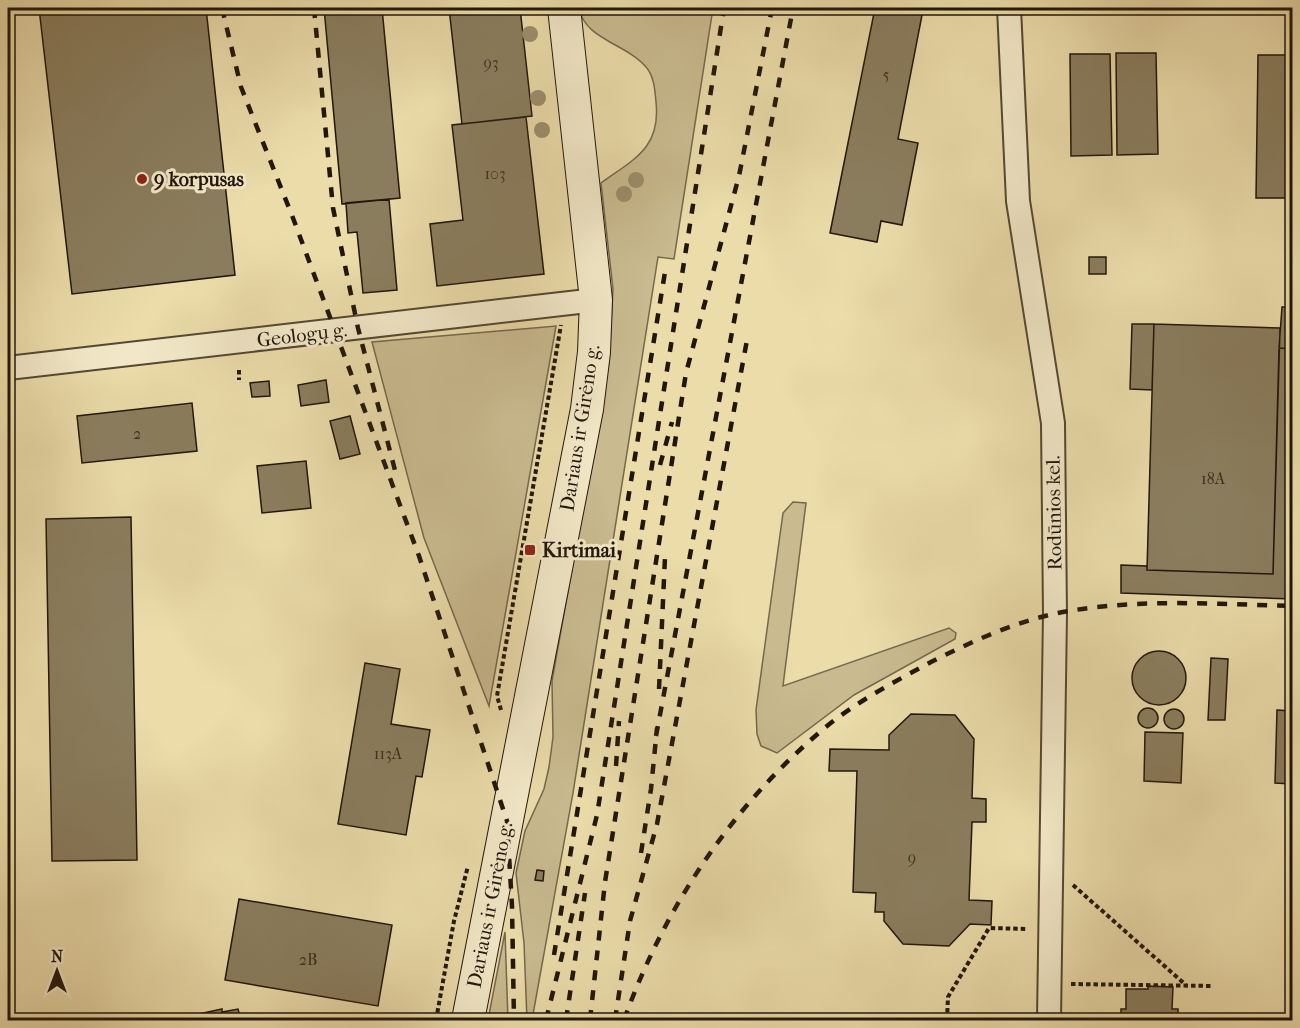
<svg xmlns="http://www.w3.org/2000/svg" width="1300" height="1028" font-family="'IM FELL French Canon',serif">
<rect width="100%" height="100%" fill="#ebdcaa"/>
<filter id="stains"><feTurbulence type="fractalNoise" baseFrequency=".00333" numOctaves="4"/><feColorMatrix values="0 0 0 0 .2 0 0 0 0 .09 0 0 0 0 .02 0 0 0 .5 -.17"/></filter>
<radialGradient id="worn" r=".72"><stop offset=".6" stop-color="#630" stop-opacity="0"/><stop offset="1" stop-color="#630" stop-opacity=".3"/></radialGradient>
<path fill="#c9ba8f" stroke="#75684d" stroke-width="1.5" d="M579,8h134l-39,251 -16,-2 -85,536 -41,227h-5l-3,-77 -8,-70 9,-42 19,-42 5,-22 4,-30 -1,-56 57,-318 4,-74 -12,-106c33,-24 60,-35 55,-81 -1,-12 -2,-26 -10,-35 -19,-23 -62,-28 -67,-59z
M556,326l-67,380 -65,-168 -52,-196z
M793,502l13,1 -23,183 166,-58 7,5 -1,6 -101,56 -77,58 -16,-7 -4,-12 -1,-24 27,-197z
M505,932l3,88h-20z"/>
<path fill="#8a7d5e" stroke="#21160b" stroke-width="1.5" d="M39,8h167l29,267 -163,19z
M324,8h58l18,190 -58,6z
M449,8h71l12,108 -70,8z
M875,8l48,2 -25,129 20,4 -16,82 -21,-4 -4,21 -47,-9z
M1116,53h40l2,101 -41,1z
M1070,54h40l2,101 -41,1z
M1258,55h34v143h-36z
M526,117l18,157 -107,12 -7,-62 33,-4 -11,-95z
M389,199l8,91 -34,3 -6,-61 -9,1 -2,-30z
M1089,257h17v17h-17z
M1282,307h10v42l-13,-1z
M1132,324h22l-2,66 -22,-1z
M1154,324l126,4 -7,246 -126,-4z
M1279,348l13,1v250l-171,-6v-28l26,1v4l126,4z
M326,380l3,22 -28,4 -3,-21z
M269,381l1,15 -18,1 -2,-14z
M192,403l5,48 -115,12 -5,-47z
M350,416l10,38 -20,5 -10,-38z
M306,461l5,47 -49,5 -5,-47z
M131,517l6,343 -85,1 -6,-342z
M1132 678a27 27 0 1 1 54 0a27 27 0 1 1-54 0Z
M1211,658l17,1 -3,61h-17z
M365,663l35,6 -9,55 39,6 -8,47 -6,-1 -10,59 -68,-11z
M1138 718a10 10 0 1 1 20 0a10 10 0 1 1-20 0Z
M1164 719a10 10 0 1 1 20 0a10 10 0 1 1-20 0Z
M1277,710l15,1v73l-17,-1z
M911,714l44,1 19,24 -2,59 14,1v23h-14l-3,78 23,1 -1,24 -21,-1 -21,22 -46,-2 -19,-23v-9h-9l1,-19 -23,-1 4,-121h-28l1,-22 59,1v-15z
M1145,732l38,1 -2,50 -37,-2z
M537,870l7,1 -1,10 -8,-1z
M239,899l153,26 -14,81 -153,-26z
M1148,986l25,1 -1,22h6v11h-57v-11h5v-20h22z
M222,1009v3l16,-3 3,11h-70z"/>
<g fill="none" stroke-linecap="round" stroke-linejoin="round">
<defs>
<path id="street" d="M1009,8l9,193 35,222 2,191 -6,406
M8,368l588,-68"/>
<path id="secondary" d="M468,1020l119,-611 7,-57 2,-52 -32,-292"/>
</defs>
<use href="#street" stroke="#544833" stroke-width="26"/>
<use href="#secondary" stroke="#21160b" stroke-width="34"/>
<path stroke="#21160b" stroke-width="4" stroke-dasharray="4.5 3" stroke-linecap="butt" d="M239,370v10
M501,710l-4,-14 64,-371
M1073,885l114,101
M1071,984l141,2
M436,1020l18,-99 14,-55
M947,1020l1,-23 41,-69 39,1"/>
<use href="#street" stroke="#f2e8c8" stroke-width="22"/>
<use href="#secondary" stroke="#f2e8c8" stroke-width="32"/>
<path stroke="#21160b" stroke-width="4.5" stroke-dasharray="10 10" stroke-linecap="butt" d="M222,8l19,79 52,131 126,338 88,265 5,85 2,114
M314,8l19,200 25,120 39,150
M660,465l12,-43
M659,689l6,-132
M656,736l137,-728
M616,766l3,-45
M641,853l10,-64 6,-61
M554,955l111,-683
M546,1020l51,-205 127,-807
M566,1020l19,-127
M590,1020l15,-138 81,-509 53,-197 33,-168
M615,1020l15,-99 27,-97 90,-484
M624,1020c41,-114 109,-216 203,-294 31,-25 69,-45 104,-64 40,-20 83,-40 127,-49 77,-15 156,-9 234,-7"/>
</g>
<g fill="#9c8e6c">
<circle cx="530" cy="34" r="8"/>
<circle cx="538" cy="98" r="8"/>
<circle cx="542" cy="130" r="8"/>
<circle cx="636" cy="180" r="8"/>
<circle cx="624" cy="194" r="8"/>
</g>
<g fill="#8f2418" stroke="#f2e8c8" stroke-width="2">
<circle cx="142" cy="179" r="6"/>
<rect x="524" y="544" width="12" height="12" rx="3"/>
</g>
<g text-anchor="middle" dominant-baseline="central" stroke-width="6" stroke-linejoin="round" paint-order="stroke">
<g font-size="16" fill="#3b3020">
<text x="491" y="62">93</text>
<text x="886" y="74">5</text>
<text x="495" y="173">103</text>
<text x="137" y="433">2</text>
<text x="1213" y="478">18A</text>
<text x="388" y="753">113A</text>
<text x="912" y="857">9</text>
<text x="308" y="959">2B</text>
</g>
<g font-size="20" font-weight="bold" fill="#21160b" stroke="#f2e8c8" text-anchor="start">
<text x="154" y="179">9 korpusas</text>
<text x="542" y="550">Kirtimai</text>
</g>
<g font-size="20" fill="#21160b" stroke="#f2e8c8">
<text transform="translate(302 335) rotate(-7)">Geologų g.</text>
<text transform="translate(580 428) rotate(-81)">Dariaus ir Girėno g.</text>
<text transform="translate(1054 513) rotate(-91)">Rodūnios kel.</text>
<text transform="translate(490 905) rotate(-79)">Dariaus ir Girėno g.</text>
</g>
</g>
<rect width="1300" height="1028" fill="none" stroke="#ebdcaa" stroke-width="30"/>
<rect x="9" y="9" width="1282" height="1010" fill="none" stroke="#21160b" stroke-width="3"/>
<rect x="15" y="15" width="1270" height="998" fill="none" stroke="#21160b" stroke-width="1.5"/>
<g transform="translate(57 971)" stroke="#f2e8c8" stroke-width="4.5" paint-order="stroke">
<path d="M0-4.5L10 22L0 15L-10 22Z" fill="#21160b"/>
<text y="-9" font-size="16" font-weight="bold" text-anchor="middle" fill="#21160b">N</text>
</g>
<rect width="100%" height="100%" filter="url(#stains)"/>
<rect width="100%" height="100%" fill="url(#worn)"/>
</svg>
